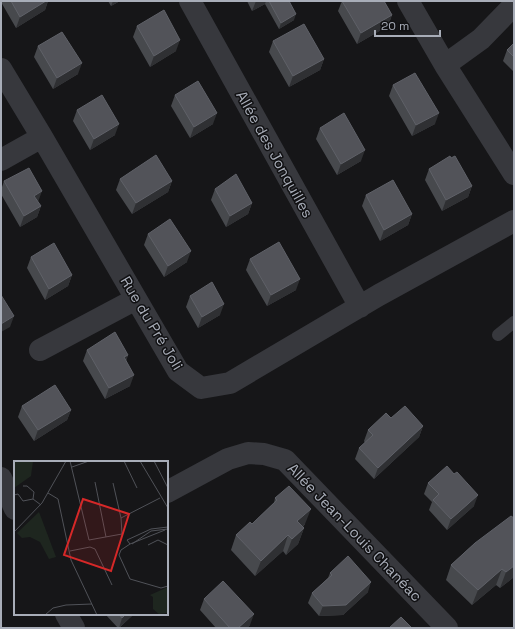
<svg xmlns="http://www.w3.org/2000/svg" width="515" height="629" font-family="'Space Grotesk',sans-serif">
<rect width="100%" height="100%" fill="#161618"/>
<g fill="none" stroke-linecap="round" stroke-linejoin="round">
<path stroke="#37383d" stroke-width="12" d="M498,335l16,-13"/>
<path stroke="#37383d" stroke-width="22" d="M190,1l170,306
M408,1l37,64
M514,5l-33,34 -36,26 69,109
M1,69l41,68 136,234 23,17 29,-5 149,-88 135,-74
M1,160l41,-23
M40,350l96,-51
M1,478l14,31
M167,492l61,-33 20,-6 16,1 21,6 162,168
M66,614l8,14"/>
</g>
<path fill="#47494d" d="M1,1h47l-3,9 -29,18 -15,-26z
M108,1h12l-9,5z
M247,1h42l5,19 -15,9 -14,-25 -13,7z
M342,1h42l8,14 -4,11 -31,18 -19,-33z
M137,26l39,25 -26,16 -17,-30z
M273,41l51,18 -4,11 -31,17 -20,-35z
M514,43v29l-11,-11 4,-11z
M38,46l40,28 -25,15 -19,-32z
M393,85l42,39 -23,12 -23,-40z
M175,95l38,29 -23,14 -19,-32z
M77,110l38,25 -25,15 -17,-29z
M320,128l41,33 -24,14 -21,-36z
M429,169l43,17 -4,11 -26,14 -17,-31z
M120,179l52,2 -4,11 -36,22 -16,-24z
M4,181l34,21 3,4 -4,11 -17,10 -19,-33v-4z
M215,189l37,14 -4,11 -22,13 -15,-27z
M366,195l46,19 -4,11 -28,16 -18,-35z
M148,234l39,28 -23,15 -20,-32z
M31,257l41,18 -4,11 -23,14 -18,-32z
M250,259l46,31 -29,16 -21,-36z
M190,296l30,19 -22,13 -12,-21z
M87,350l41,5 -2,6 4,25 -25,13 -22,-38z
M22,406l49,4 -4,10 -33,21 -16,-24z
M391,418l32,8 -4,11 -45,42 -19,-20 4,-11 6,-5 -1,-2 4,-11z
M428,483l46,23 -27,24 -18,-20 3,-8 -8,-8z
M275,498l30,26 -2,3 1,1 -6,16 -12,11 -3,-4 -28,25 -24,-26 5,-15 16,-11 22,-21z
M475,543l39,34 -14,11 -4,-3 -24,20 -26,-25 5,-15z
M330,573l38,19 -25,23 -24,1 -11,-13 4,-10 16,-15z
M204,599l46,26 -3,3h-31l-16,-18z
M105,614h29l-15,14h-1z"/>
<path fill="#2f3033" d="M46,1h2l-3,9 -29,18 4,-11z
M113,1h7l-9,5z
M256,1h10l-1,3 -13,7z
M296,14l-2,6 -15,9 2,-6z
M392,15l-4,11 -31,18 4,-11z
M180,40l-4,11 -26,16 4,-11z
M324,59l-4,11 -31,17 4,-11z
M82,63l-4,11 -25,15 4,-11z
M217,113l-4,11 -23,14 4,-11z
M439,113l-4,11 -23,12 4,-11z
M119,124l-4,11 -25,15 4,-11z
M365,150l-4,11 -24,14 4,-11z
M172,181l-4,11 -36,22 4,-11z
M472,186l-4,11 -26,14 4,-11z
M42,191l-4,11 -8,5 4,-11z
M252,203l-4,11 -22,13 4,-11z
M41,206l-4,11 -17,10 4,-11z
M412,214l-4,11 -28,16 4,-11z
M191,251l-4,11 -23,15 4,-11z
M72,275l-4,11 -23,14 4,-11z
M300,279l-4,11 -29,16 4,-11z
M224,304l-4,11 -22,13 4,-11z
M14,316l-4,11 -9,5v-8z
M128,355l-4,11v-9z
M134,375l-4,11 -25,13 4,-11z
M71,410l-4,10 -33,21 4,-11z
M423,426l-4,11 -45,42 4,-11z
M478,495l-4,11 -27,24 4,-11z
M311,509l-6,15 -13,13 5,-16z
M304,528l-6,16 -12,11 6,-16z
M288,535l-5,16 -28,25 6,-15z
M514,566v11l-14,11 6,-16z
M502,569l-6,16 -24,20 6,-15z
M371,582l-3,10 -25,23 -24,1 4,-10z
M126,614h8l-15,14 3,-10z
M254,614l-4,11 -3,3h-9z"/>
<path fill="#525359" stroke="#5f6168" d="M11,1h35l-26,16z
M269,1h20l7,13 -15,9z
M342,1h42l8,14 -31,18z
M164,10l16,30 -26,16 -17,-30z
M304,24l20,35 -31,17 -20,-35z
M62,32l20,31 -25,15 -19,-32z
M514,43v14l-7,-7z
M415,73l24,40 -23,12 -23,-40z
M198,81l19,32 -23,14 -19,-32z
M102,95l17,29 -25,15 -17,-29z
M344,113l21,37 -24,14 -21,-36z
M156,155l16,26 -36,22 -16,-24z
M450,156l1,2 4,-2 17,30 -26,14 -17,-31z
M29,168l13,23 -8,5 7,10 -17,10 -20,-35z
M236,174l16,29 -22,13 -15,-27z
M393,180l19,34 -28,16 -18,-35z
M170,219l21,32 -23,15 -20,-32z
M279,242l21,37 -29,16 -21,-36z
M54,243l18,32 -23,14 -18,-32z
M212,282l12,22 -22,13 -12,-21z
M1,295l13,21 -13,8z
M115,332l13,23 -4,2 10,18 -25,13 -22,-38z
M55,385l16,25 -33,20 -16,-24z
M405,406l18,20 -45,42 -19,-20 14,-13 -5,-5 18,-17 5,5z
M447,466l7,8 3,-2 21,23 -27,24 -18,-19 6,-6 -11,-11z
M289,486l22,23 -14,12 7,7 -12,11 -4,-4 -27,26 -25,-26 14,-13 2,2 25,-24 -2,-2z
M511,516l3,2v48l-8,6 -4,-3 -24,21 -27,-25 24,-22z
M348,556l23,26 -25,23 -23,1 -11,-13 20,-18 -2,-2z
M223,581l31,33 -16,14h-8l-26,-29z
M119,614h7l-4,4z
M401,617l11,11h-23z"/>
<g text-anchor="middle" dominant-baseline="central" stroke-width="3" stroke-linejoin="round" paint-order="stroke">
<g font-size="15" fill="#a8adb8" stroke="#111113">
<text transform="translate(275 154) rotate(61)">Allée des Jonquilles</text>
<text transform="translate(152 323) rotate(59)">Rue du Pré Joli</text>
<text transform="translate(355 532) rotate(46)">Allée Jean-Louis Chanéac</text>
</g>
</g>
<g transform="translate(14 461)">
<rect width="154" height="154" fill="#161618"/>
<path d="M0,0h19l-2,15 -17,12zM25,51l17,45 -7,2 -9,-17 -10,-5 -8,1 -5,-5zM154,126v26l-9,1 -6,-5v-12l-3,-2z" fill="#1e261f"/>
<path fill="none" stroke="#505258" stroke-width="1" d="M56,0l19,79 33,-6 -1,-16 39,-20M110,0l13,27M126,0l28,47M140,0l14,27M58,6l17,-6M81,21l11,55M99,22l8,35M9,25h4l7,6 -1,7M34,32l10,6 13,61 26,55M0,34l4,-1 5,7 10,-2 8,6M151,69l-35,14 -9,6 -2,5 11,24 31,9 7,-2M0,71l28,-29 24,-42M116,83l-3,-4 24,-11 17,-2M118,83l19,-13 17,-2M134,84l10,-5 10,5M56,90l20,-4 5,2 17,36M31,154l8,-7 13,-3 26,-1"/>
<path fill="#d62828" fill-opacity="0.15" stroke="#d62828" stroke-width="2" d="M69,38l46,15 -18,57 -47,-16z"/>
<rect width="154" height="154" fill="none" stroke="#a8adb8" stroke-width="2"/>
</g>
<rect width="515" height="629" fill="none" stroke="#a8adb8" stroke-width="4"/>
<path d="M375 30v6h65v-6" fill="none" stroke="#a8adb8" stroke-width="2"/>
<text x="381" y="30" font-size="12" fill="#a8adb8" stroke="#111113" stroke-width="3" paint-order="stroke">20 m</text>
</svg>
